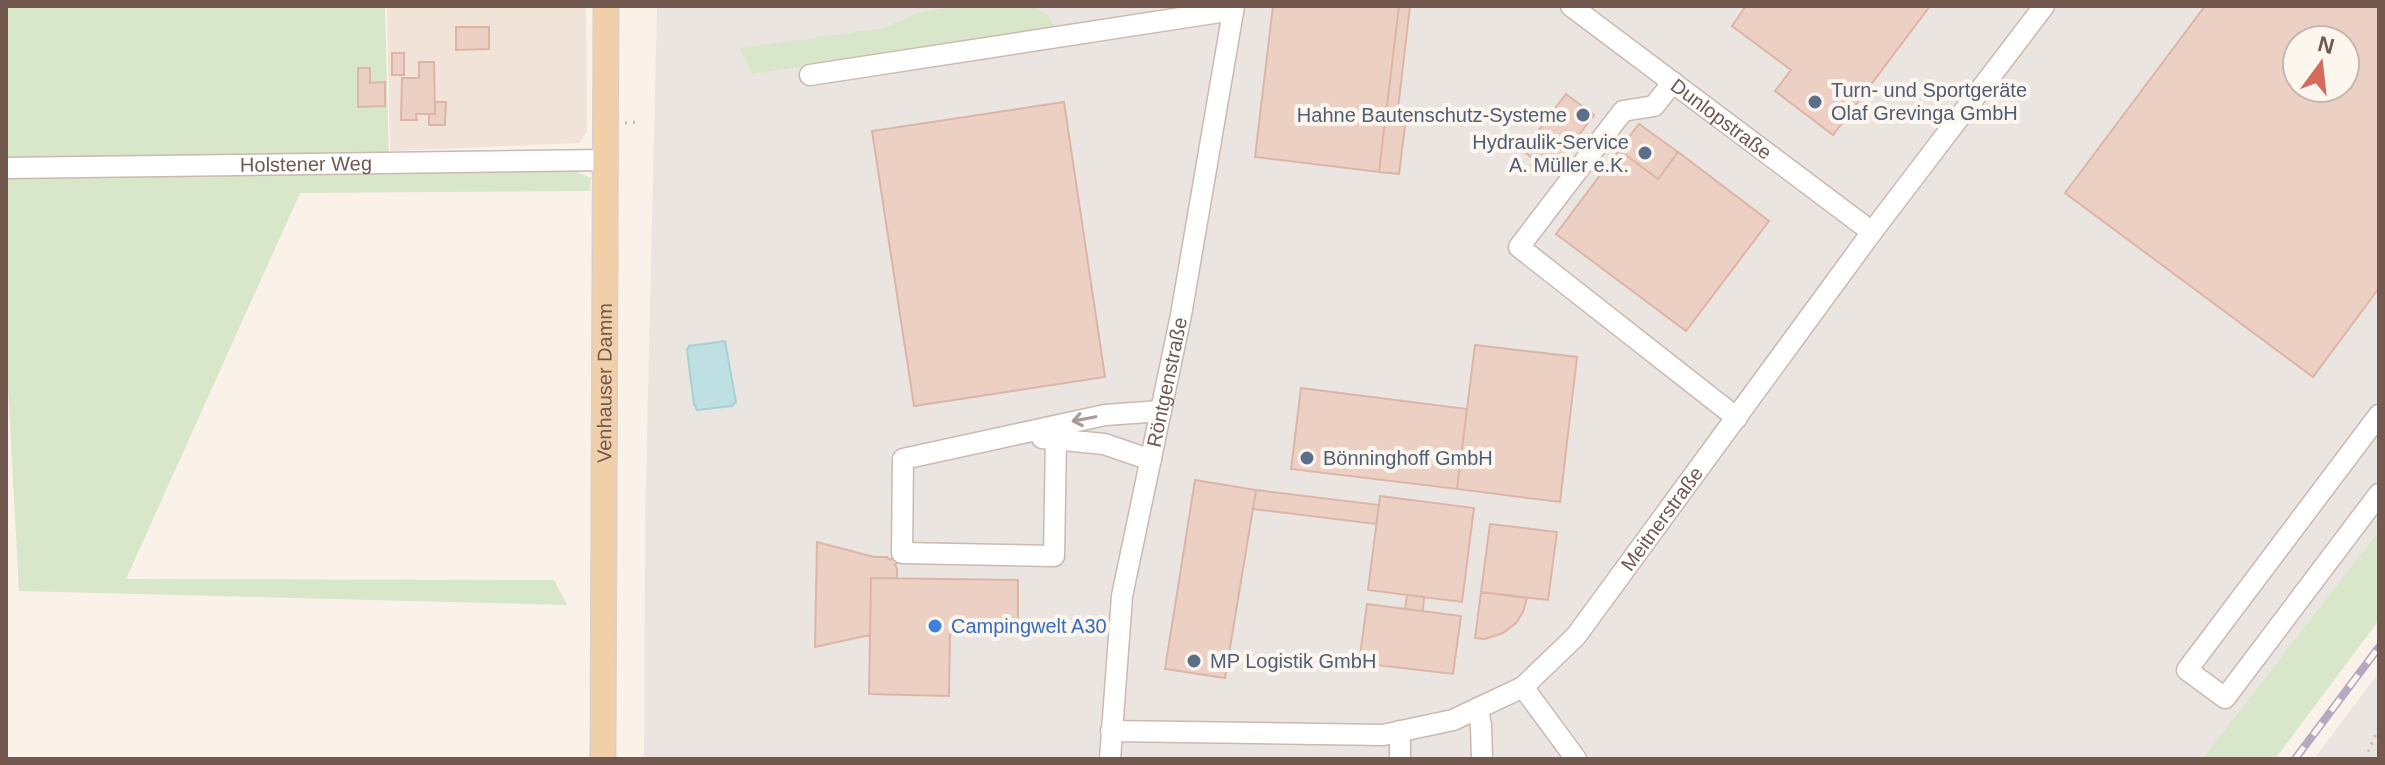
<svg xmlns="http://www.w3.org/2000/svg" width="2385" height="765" font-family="Helvetica,sans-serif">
<rect width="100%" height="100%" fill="#faf2e9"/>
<path fill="#f1e3d8" d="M387,6h199l1,125 -8,12 -189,8z"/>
<path fill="#ebe5e2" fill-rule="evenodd" d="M657,6h1722v525l-177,228h-1558l1,-238zM2297,40h48v48h-48z
M2379,672v87h-65z"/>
<path fill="#d8e6c9" d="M6,6h379l4,157 179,5 23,10 -1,13 -290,2 -174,386 428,1 13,25 -548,-14 -13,-241z
M957,6h76l17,11 5,11 -303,46 -12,-26 144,-20 33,-15z
M2379,531v89l-104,139h-73z"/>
<path fill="#bfe0e2" stroke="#a7d0d2" stroke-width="2" d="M725,341l11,61 -4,4 -35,4 -3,-6 -7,-54 2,-4z"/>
<path fill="#edd0c4" stroke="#ddb5a6" stroke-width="2" fill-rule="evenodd" d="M1273,6h126l-20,166 -124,-15z
M1399,6h11l-12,103 9,1 -8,64 -20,-2z
M1746,6h184l-97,129 -58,-44 16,-21 -59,-44z
M2205,6h174v282l-66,89 -248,-184zM2297,40h48v48h-48z
M456,27h33v22l-33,1z
M392,53h12v22h-12z
M419,62h15l1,52h-19l1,6h-16l1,-42h17z
M358,68h12v15l15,-1v24l-27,1z
M1566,94l28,21 -43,57 -28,-21z
M435,102h11l-1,23h-16v-11h6z
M1064,102l41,275 -191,29 -42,-275z
M1639,124l39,28 -20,27 -39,-29z
M1619,150l39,29 20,-27 91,69 -83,110 -130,-97z
M1475,345l102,12 -17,145 -103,-13z
M1301,388l166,21 -10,80 -166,-20z
M1195,480l61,10 -31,188 -60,-9z
M1256,490l123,15 -3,19 -123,-15z
M1380,496l94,12 -12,94 -94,-12z
M1490,524l67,8 -9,68 -67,-8z
M817,542l57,15h13l3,3 3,-3 5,5 -3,3 2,3v10h-26l-1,57 -55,12z
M871,578l147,2v55l-68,-1 -1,62 -80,-2z
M1481,592l46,6 -4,14 -7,11 -13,10 -18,6 -10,-1z
M1407,595l17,2 -1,14 -18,-2z
M1367,604l94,12 -8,58 -94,-11z"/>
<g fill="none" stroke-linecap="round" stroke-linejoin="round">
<defs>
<g id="minor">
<path id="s1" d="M1571,6l301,226"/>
<path d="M810,75l423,-65"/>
<path d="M1673,82l-19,24 -31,5 -104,136 218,171"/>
<path id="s2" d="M6,168l599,-8"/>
<path d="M2379,415l-192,255 38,28 154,-204"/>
<path d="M1042,438l62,6 47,16"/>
<path d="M1056,438l-2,118 -152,-3 1,-94 202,-44 56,-4"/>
<path d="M1523,687l53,72"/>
<path d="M1478,708l3,18 1,33"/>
<path id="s3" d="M1111,731l272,4 70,-15 70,-33 53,-51 296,-404 172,-226"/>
<path id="s4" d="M1110,759l12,-163 59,-281 53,-309"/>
<path d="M1400,759v-28"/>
</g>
<g id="major">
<path id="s5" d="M603,759l3,-753"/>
</g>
</defs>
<use href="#minor" stroke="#cbb9b0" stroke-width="23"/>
<use href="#major" stroke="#d8d0ce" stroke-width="27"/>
<path stroke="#d1b3a7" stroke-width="3" stroke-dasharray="2 6" stroke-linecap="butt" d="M625,123l12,-1
M2365,759l14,-32"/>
<use href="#minor" stroke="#fff" stroke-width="20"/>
<use href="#major" stroke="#f1cfa9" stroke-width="24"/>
<defs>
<path id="rail" d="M2295,759l84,-112"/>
</defs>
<use href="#rail" stroke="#b4a8c3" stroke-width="8"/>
<use href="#rail" stroke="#fdf6ef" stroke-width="5" stroke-dasharray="15" stroke-linecap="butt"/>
</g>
<defs><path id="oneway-shaft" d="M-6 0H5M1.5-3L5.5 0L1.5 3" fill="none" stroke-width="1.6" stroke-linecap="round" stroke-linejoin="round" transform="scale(2)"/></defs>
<use stroke="#aa9b95" href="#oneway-shaft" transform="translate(1084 419) rotate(169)"/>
<g fill="#5c6f8a" stroke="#fdf6ef" stroke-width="3">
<circle cx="1815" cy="102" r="8"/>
<circle cx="1583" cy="115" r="8"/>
<circle cx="1645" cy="153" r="8"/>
<circle cx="1307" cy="458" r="8"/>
<circle cx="1194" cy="661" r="8"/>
</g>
<circle fill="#3f7fe0" stroke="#fdf6ef" stroke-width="3" cx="935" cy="626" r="8"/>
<g text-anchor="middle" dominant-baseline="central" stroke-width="8" stroke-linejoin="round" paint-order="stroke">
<g font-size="20" fill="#4e5e75" stroke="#fdf6ef" text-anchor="start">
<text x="1831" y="90">Turn- und Sportgeräte<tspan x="1831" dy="23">Olaf Grevinga GmbH</tspan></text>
<text x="1567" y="115" text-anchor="end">Hahne Bautenschutz-Systeme</text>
<text x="1629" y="142" text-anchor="end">Hydraulik-Service<tspan x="1629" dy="23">A. Müller e.K.</tspan></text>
<text x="1323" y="458">Bönninghoff GmbH</text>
<text x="1210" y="661">MP Logistik GmbH</text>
</g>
<g font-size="20" fill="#72584f" stroke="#fdf6ef">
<text stroke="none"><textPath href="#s1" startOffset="188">Dunlopstraße</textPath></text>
<text stroke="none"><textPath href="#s2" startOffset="300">Holstener Weg</textPath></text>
<text stroke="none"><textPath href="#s5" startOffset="376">Venhauser Damm</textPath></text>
<text stroke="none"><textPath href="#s4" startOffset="382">Röntgenstraße</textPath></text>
<text stroke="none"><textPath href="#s3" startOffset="640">Meitnerstraße</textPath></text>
</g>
<g font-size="20" fill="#366cbe" stroke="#fdf6ef" text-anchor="start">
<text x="951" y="626">Campingwelt A30</text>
</g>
</g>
<rect width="2385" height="765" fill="none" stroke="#72584f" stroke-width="16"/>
<g transform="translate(2321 64) rotate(15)"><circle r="38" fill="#fdf6ef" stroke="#c5b7af" stroke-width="2"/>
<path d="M0-6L14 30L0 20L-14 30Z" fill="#d66a5c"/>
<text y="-12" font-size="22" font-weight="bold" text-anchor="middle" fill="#72584f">N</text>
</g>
</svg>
